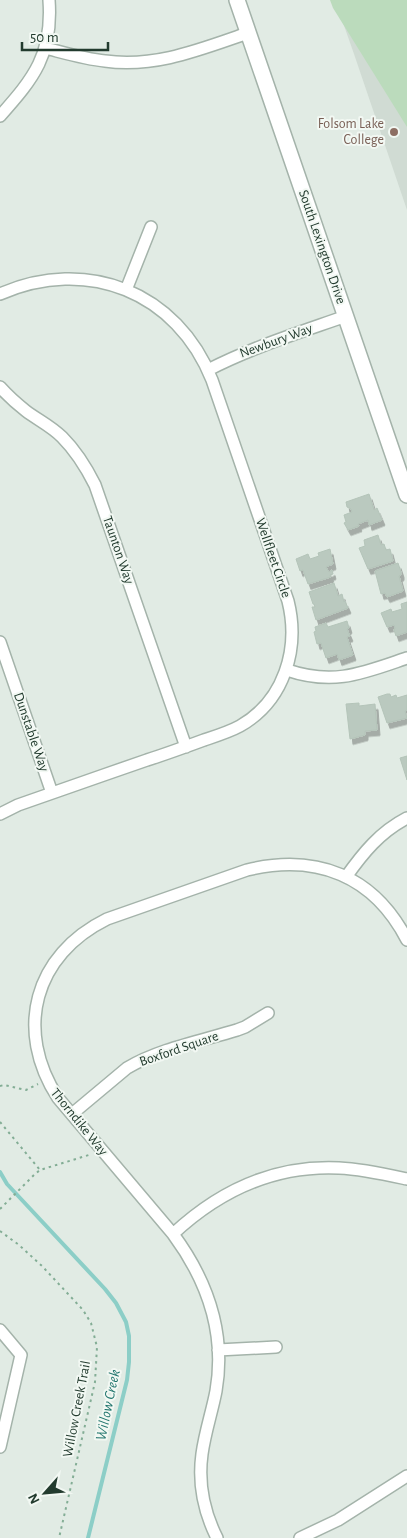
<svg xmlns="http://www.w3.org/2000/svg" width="407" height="1538" font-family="'Alegreya Sans',sans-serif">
<defs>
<filter id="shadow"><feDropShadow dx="3" dy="5.5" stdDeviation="0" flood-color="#0004"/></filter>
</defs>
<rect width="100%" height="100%" fill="#e1ebe4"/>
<path fill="#d0dbd3" d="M335,0h72v210l-53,-156z"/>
<path fill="#bbdbbc" d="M330,0h77v127l-74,-119z"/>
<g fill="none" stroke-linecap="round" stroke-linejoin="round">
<path stroke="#8ccec7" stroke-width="4" d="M0,1172l7,12 98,105 11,14 10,19 3,14v26l-2,18 -39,158"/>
</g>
<path fill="#bac9bf" stroke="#b4c4b9" filter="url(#shadow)" d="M369,494l5,16 3,-2 5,12 -13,5 -1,-5 -10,4 1,2 -11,4 -4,-7 2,-1 -2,-7 8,-3 -1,-3 -4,-2 -1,-5z
M378,535l3,10 3,-1 2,6 4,-1 3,12 -25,8 -9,-21 6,-2 -1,-6z
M330,549l3,15 -7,3 3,5 3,-2 1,4 -3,1 1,2 -23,7 -5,-14 -3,1 -4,-12 12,-5 2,5 9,-3 -1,-3z
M398,563l3,9v3l-2,1 4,15 -16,6 -2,-4 -4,1 -6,-23z
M334,583l4,13 4,-2 2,8 1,-1 3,7 -32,12 -4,-13h3l-1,-3h-1l-4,-12z
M407,602v30l-11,4 -2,-6 1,-2 -1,-3 -7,2 -6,-14 10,-4 1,3 10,-3 -1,-5z
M347,621l2,7 -2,1 3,7 -3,1 6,18 -14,5 -2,-6 -11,4 -5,-15 -4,1 -3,-12 2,-1 -1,-4 11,-4 2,4z
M387,694h3l1,3 5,-2 1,3 10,-3v15l-2,1 2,7 -20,5 -9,-26z
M359,703v3l16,-2 2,26 -12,1v4l-15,4 -4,-35z
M407,756v24l-7,-22z"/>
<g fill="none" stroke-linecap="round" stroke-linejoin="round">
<defs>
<path id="minor" d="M45,48c20,5 40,11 60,13 51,7 96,-12 143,-28
M0,116c34,-38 53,-62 49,-116
M126,290l25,-63
M0,294c87,-38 177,-2 212,86l76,221c12,48 -4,100 -48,125 -11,6 -24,10 -36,14 -19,7 -38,14 -57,20 -43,15 -87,30 -129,45l-18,9
M208,370c45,-23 90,-37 138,-54
M0,387c8,9 17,17 26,24 12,9 25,15 36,26 14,14 24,30 33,48l91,262
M0,642l52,151
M287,670c47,16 76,3 120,-12
M346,877c17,-24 34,-45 61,-59
M72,1114l55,-46c32,-19 74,-27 110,-38l8,-3 23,-14
M173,1234c46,-43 102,-69 166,-66 23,1 45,6 68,11
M0,1330l21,25 -21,92
M218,1350l58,-3
M217,1538c-13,-26 -19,-55 -15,-84 3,-22 10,-42 14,-63 10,-58 -9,-111 -43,-157l-115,-136c-44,-68 -24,-143 49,-179l140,-49c70,-17 127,6 160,70
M300,1538l38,-18 69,-44"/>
<path id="tertiary" d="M237,0l170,495"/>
</defs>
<use href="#minor" stroke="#a4b3aa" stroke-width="14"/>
<use href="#tertiary" stroke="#a4b3aa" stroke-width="18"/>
<path stroke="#83ad95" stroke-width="2" stroke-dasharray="2.5 4" stroke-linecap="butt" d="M0,1086l4,-1 22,5 12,-6
M0,1122l40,48
M0,1209l35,-35 5,-4 52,-16
M0,1231l19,14 23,21 41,44 8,13 6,24 -2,35 -36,156"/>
<use href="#minor" stroke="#fff" stroke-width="11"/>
<use href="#tertiary" stroke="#fff" stroke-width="15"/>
</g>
<circle fill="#8d6e63" stroke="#f2f8f3" stroke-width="2" cx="394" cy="132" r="5"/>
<g text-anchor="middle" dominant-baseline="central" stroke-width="4" stroke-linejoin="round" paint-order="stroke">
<g font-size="14" fill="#785e54" stroke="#f2f8f3" text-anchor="end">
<text x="384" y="124">Folsom Lake<tspan x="384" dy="16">College</tspan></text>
</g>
<g font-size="14" fill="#223b2e" stroke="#f2f8f3">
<text transform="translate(322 247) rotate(71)">South Lexington Drive</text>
<text transform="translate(276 341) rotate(-20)">Newbury Way</text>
<text transform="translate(118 550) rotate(71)">Taunton Way</text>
<text transform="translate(273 558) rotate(71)">Wellfleet Circle</text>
<text transform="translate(31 732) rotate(71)">Dunstable Way</text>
<text transform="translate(179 1049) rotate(-19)">Boxford Square</text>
<text transform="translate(79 1122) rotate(51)">Thorndike Way</text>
<text transform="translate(77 1409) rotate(-79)">Willow Creek Trail</text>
</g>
<g font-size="15" font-style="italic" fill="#20746c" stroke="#f2f8f3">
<text transform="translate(108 1405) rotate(-78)">Willow Creek</text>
</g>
</g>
<g transform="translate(45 1493) rotate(243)" stroke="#f2f8f3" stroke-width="4" paint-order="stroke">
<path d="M0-4L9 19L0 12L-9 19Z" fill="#223b2e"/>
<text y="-8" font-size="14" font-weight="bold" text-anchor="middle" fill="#223b2e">N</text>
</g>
<path d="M22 42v8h86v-8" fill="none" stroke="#223b2e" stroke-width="2.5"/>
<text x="30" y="42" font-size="15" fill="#223b2e" stroke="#f2f8f3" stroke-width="4" paint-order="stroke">50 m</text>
</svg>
